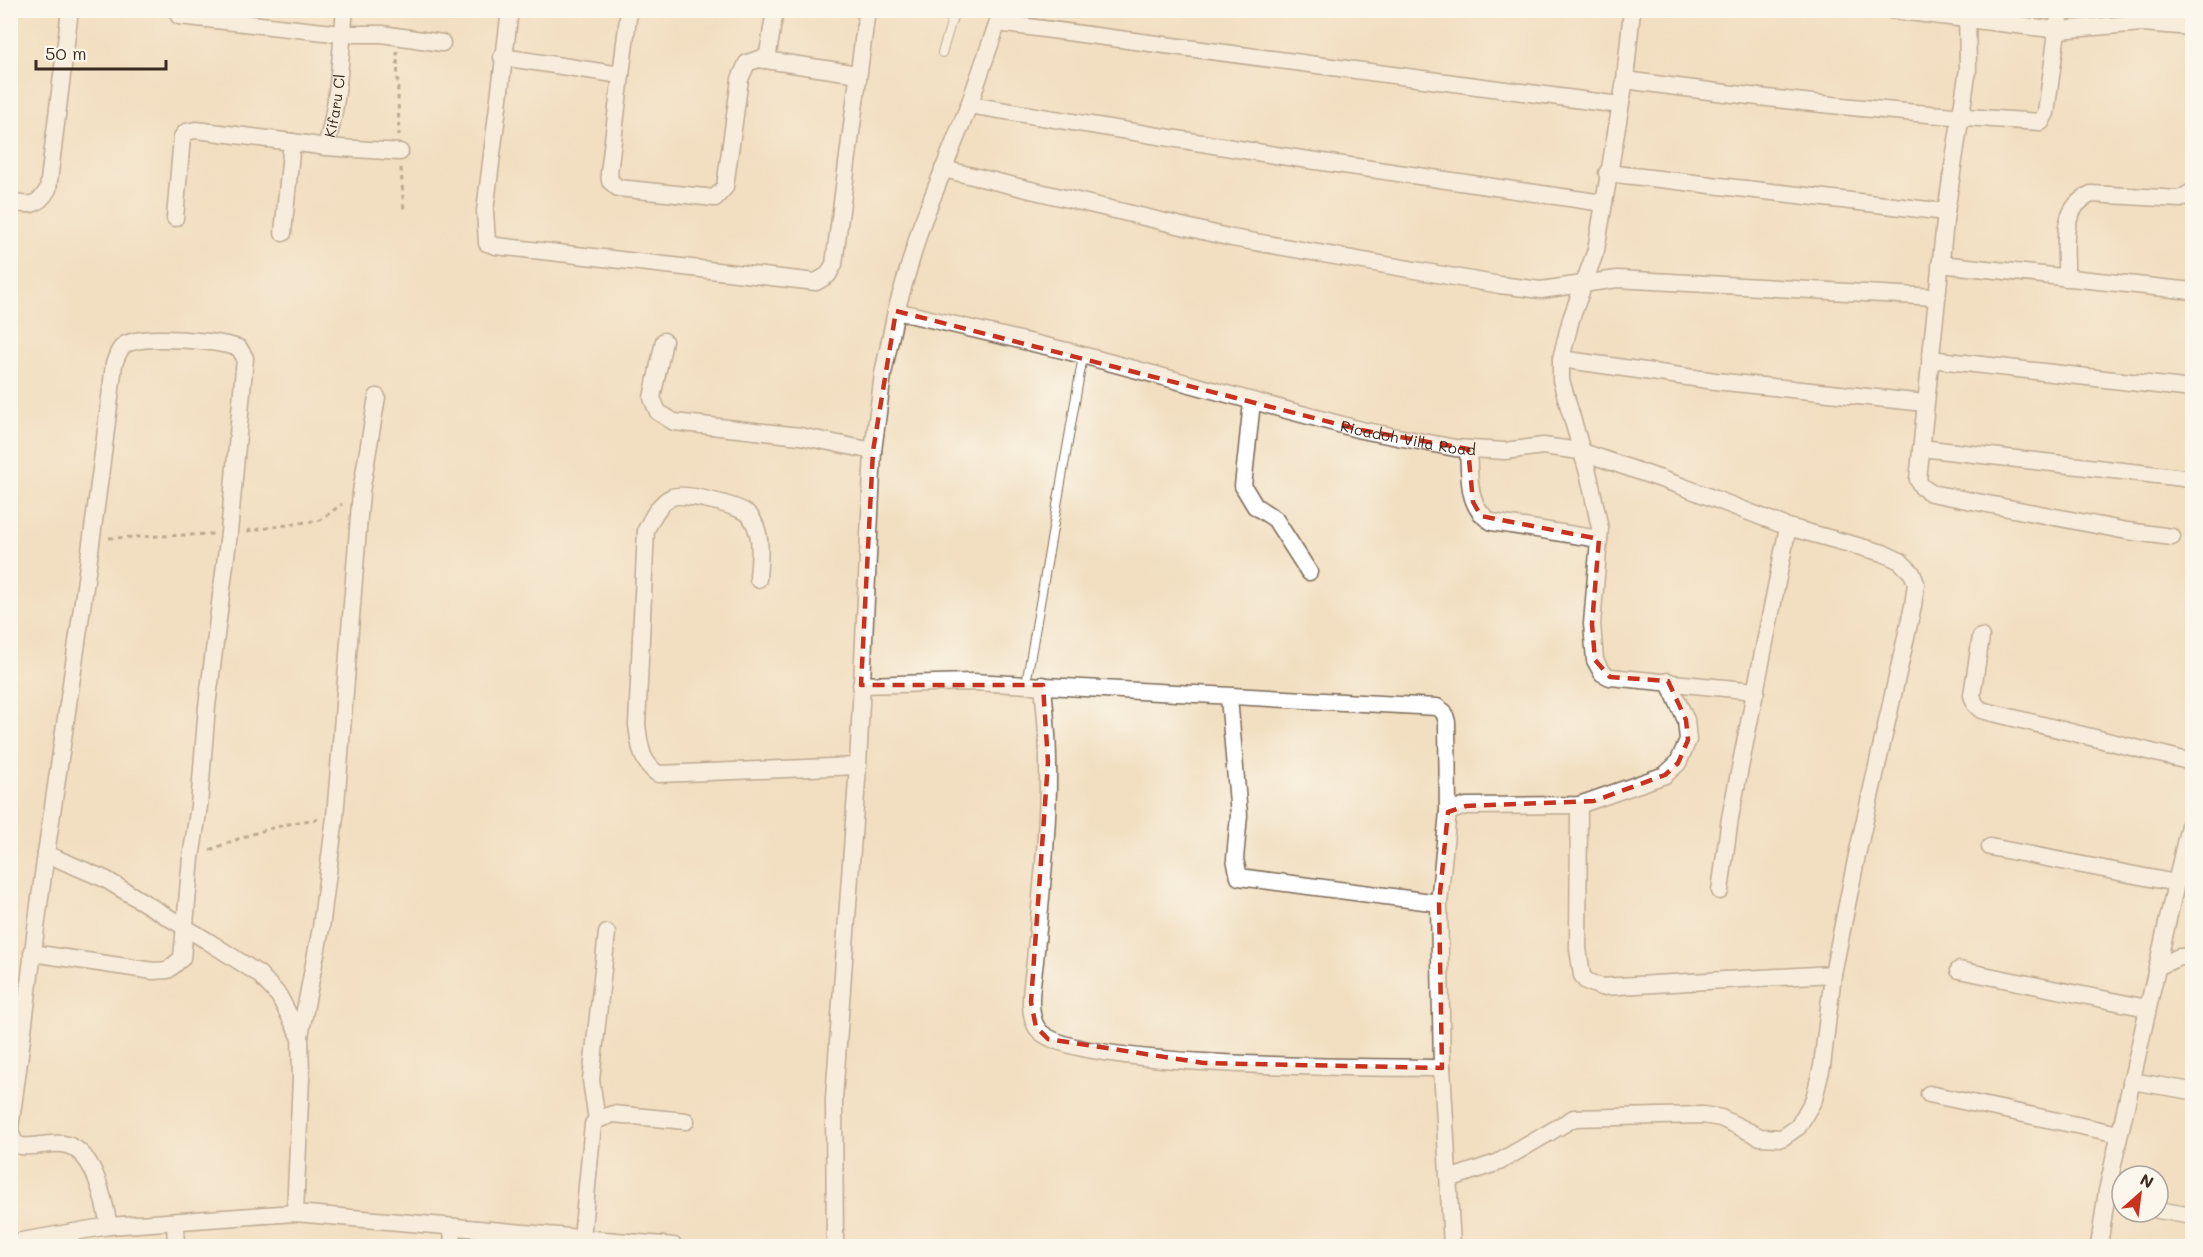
<svg xmlns="http://www.w3.org/2000/svg" width="2203" height="1257" font-family="Mali,sans-serif">
<rect width="100%" height="100%" fill="#fbf7ec"/>
<filter id="ink" filterUnits="userSpaceOnUse"><feTurbulence type="fractalNoise" baseFrequency=".0167" numOctaves="2"/><feDisplacementMap in="SourceGraphic" scale="12" xChannelSelector="R" yChannelSelector="G"/><feConvolveMatrix kernelMatrix="1 2 1 2 8 2 1 2 1" color-interpolation-filters="sRGB"/></filter>
<filter id="wash" filterUnits="userSpaceOnUse"><feTurbulence type="fractalNoise" baseFrequency=".008" numOctaves="4" result="noise"/><feDisplacementMap in="SourceGraphic" scale="24" xChannelSelector="R" yChannelSelector="G"/><feGaussianBlur stdDeviation="1.35" result="paint"/><feColorMatrix in="noise" values="0 0 0 0 0 0 0 0 0 0 0 0 0 0 0 0 0 1.4 0 .05"/><feComposite in="paint" operator="in"/></filter>
<g filter="url(#wash)">
<rect width="100%" height="100%" fill="#f2dfc1"/>
</g>
<g filter="url(#ink)">
<g fill="none" stroke-linecap="round" stroke-linejoin="round">
<defs>
<path id="service" d="M942,53l13,-43
M1026,684l57,-328"/>
<g id="minor">
<path d="M510,10l-25,201 2,32 9,3 320,36 12,-7 6,-11 33,-254"/>
<path d="M629,10l-20,163 1,8 8,7 97,10 10,-11 15,-108 7,-16 12,-4 99,15"/>
<path d="M1632,10l-7,70 -29,170 -25,69 -10,40v21l28,96 11,52 -8,96 3,36 7,13 8,4 146,14"/>
<path d="M1891,10l168,20 83,-7 50,4"/>
<path d="M1967,10l1,59 -22,143 -28,268 4,7 9,6 196,38 45,6"/>
<path d="M179,16l163,18h40l60,9"/>
<path d="M998,23l622,82"/>
<path d="M502,57l119,18"/>
<path d="M767,60l8,-50"/>
<path d="M1625,80c138,19 276,34 416,42l5,-9 14,-103"/>
<path d="M969,105l306,50 328,48"/>
<path d="M326,147l74,5"/>
<path d="M943,169l289,69 268,47 41,5 76,-11 319,18"/>
<path d="M1607,173l339,39"/>
<path d="M10,202c19,4 28,5 38,-13l22,-179"/>
<path d="M175,218l7,-81 4,-5 10,-2 96,12"/>
<path id="s1" d="M283,233l9,-91 34,5c13,-45 14,-90 19,-137"/>
<path d="M1940,264l252,27"/>
<path d="M2066,278c1,-32 -8,-69 25,-84l89,5 12,-7"/>
<path id="s2" d="M896,311l171,40 294,79 94,18 50,3 38,-5 37,5 101,35 107,41 95,26 17,8 12,12 4,10 -3,23 -56,249 -24,119 -11,92 -8,33 -16,28 -16,11 -22,-1 -39,-19 -18,-3 -129,3 -75,44 -50,17"/>
<path d="M664,341l-12,57 6,14 16,10 126,14 73,15"/>
<path d="M1561,359l154,22 210,22"/>
<path d="M1930,359l262,30"/>
<path d="M1252,402l-9,84 12,20 20,13 34,53"/>
<path d="M1921,448l271,31"/>
<path d="M1468,449c2,26 -2,59 24,73l107,17"/>
<path d="M758,579c1,-21 6,-44 -8,-63 -7,-10 -66,-24 -78,-19 -13,6 -20,21 -26,33l-9,195c3,20 3,36 21,49l200,-8"/>
<path d="M1981,637l-9,58 3,9 6,6 211,52"/>
<path d="M861,685l111,-3 465,25 7,5 3,10 1,90 -9,91 3,165 10,178"/>
<path d="M1043,685c2,25 5,51 5,77 1,66 -7,133 -13,199 -2,19 -9,49 2,67 26,42 345,39 405,40"/>
<path d="M1229,697l10,118 -4,44 4,18 200,26"/>
<path d="M1579,805l-1,144 4,26 4,6 15,6 232,-13"/>
<path d="M1448,812l18,-6 113,-1 86,-30 13,-12 10,-23 -2,-20 -18,-39"/>
<path d="M1990,847l186,36"/>
<path d="M46,854l59,25 101,61 53,34 20,22 21,40 1,42 -6,135"/>
<path d="M1720,891l10,-73 58,-291"/>
<path d="M2157,967l22,-10h13"/>
<path d="M1959,970l188,38"/>
<path d="M300,1036l21,-108 14,-111 26,-325 16,-95"/>
<path d="M2131,1081l61,10"/>
<path d="M1929,1094l190,40"/>
<path d="M597,1120l16,-6 73,7"/>
<path d="M10,1128c13,-91 23,-183 36,-274 24,-164 49,-327 68,-490 3,-8 5,-16 12,-20 21,-10 91,-3 113,4l6,10 -16,175 -22,173 -8,100 -8,52 -9,100 -14,12 -15,1 -121,-18"/>
<path d="M10,1132l5,11 6,3c14,2 28,-4 42,-2 32,5 41,57 46,82"/>
<path d="M2158,1210l34,6"/>
<path d="M175,1222l1,24"/>
<path d="M452,1228l1,18"/>
<path d="M582,1238l11,-114 4,-4 -6,-40 16,-147"/>
<path d="M10,1243l99,-17 186,-13 379,33"/>
<path d="M835,1246l-1,-147 24,-333 15,-315 10,-77 13,-63 25,-85 48,-121 33,-95"/>
<path d="M2099,1246l8,-55 85,-379"/>
</g>
</defs>
<use href="#service" stroke="#7b6957" stroke-width="10"/>
<use href="#minor" stroke="#7b6957" stroke-width="19"/>
<path stroke="#7b6957" stroke-width="3" stroke-dasharray="4.5 4.5" stroke-linecap="butt" d="M397,51l2,84
M401,168l3,44
M247,531l73,-11 22,-16
M109,538l104,-4
M210,850c36,-15 69,-26 108,-31"/>
<use href="#service" stroke="#fff" stroke-width="8"/>
<use href="#minor" stroke="#fff" stroke-width="16"/>
</g>
</g>
<path d="M0 0H2203V1257H0ZM896,311l465,119 107,19 5,53 8,14 118,23 -7,85 3,36 15,17 58,4 18,39 2,20 -10,23 -13,12 -71,26 -128,5 -18,6 -9,91 3,165 -238,-5 -156,-24 -12,-12 -5,-25 17,-240 -5,-77h-182l12,-234z" fill="#f2dfc1" fill-opacity=".55" fill-rule="evenodd"/>
<path fill="none" stroke="#c8321e" stroke-width="4.5" stroke-dasharray="12 8" stroke-linejoin="round" d="M896,311l465,119 107,19 5,53 8,14 118,23 -7,85 3,36 15,17 58,4 18,39 2,20 -10,23 -13,12 -71,26 -128,5 -18,6 -9,91 3,165 -238,-5 -156,-24 -12,-12 -5,-25 17,-240 -5,-77h-182l12,-234z"/>
<g text-anchor="middle" dominant-baseline="central" stroke-width="6" stroke-linejoin="round" paint-order="stroke">
<g font-size="15" fill="#3b2a1e" stroke="#fbf7ec">
<text stroke="none"><textPath href="#s1" startOffset="168">Kifaru Cl</textPath></text>
<text stroke="none"><textPath href="#s2" startOffset="528">Ricadoh Villa Road</textPath></text>
</g>
</g>
<rect width="2203" height="1257" fill="none" stroke="#fbf7ec" stroke-width="36"/>
<g transform="translate(2140 1194) rotate(28)"><circle r="28" fill="#fbf7ec" stroke="#aea59a" stroke-width="1.5"/>
<path d="M0-4.5L10 22L0 15L-10 22Z" fill="#c8321e"/>
<text y="-9" font-size="16" font-weight="bold" text-anchor="middle" fill="#3b2a1e">N</text>
</g>
<path d="M36 60v9h130v-9" fill="none" stroke="#3b2a1e" stroke-width="3"/>
<text x="45" y="60" font-size="18" fill="#3b2a1e" stroke="#fbf7ec" stroke-width="4.5" paint-order="stroke">50 m</text>
</svg>
